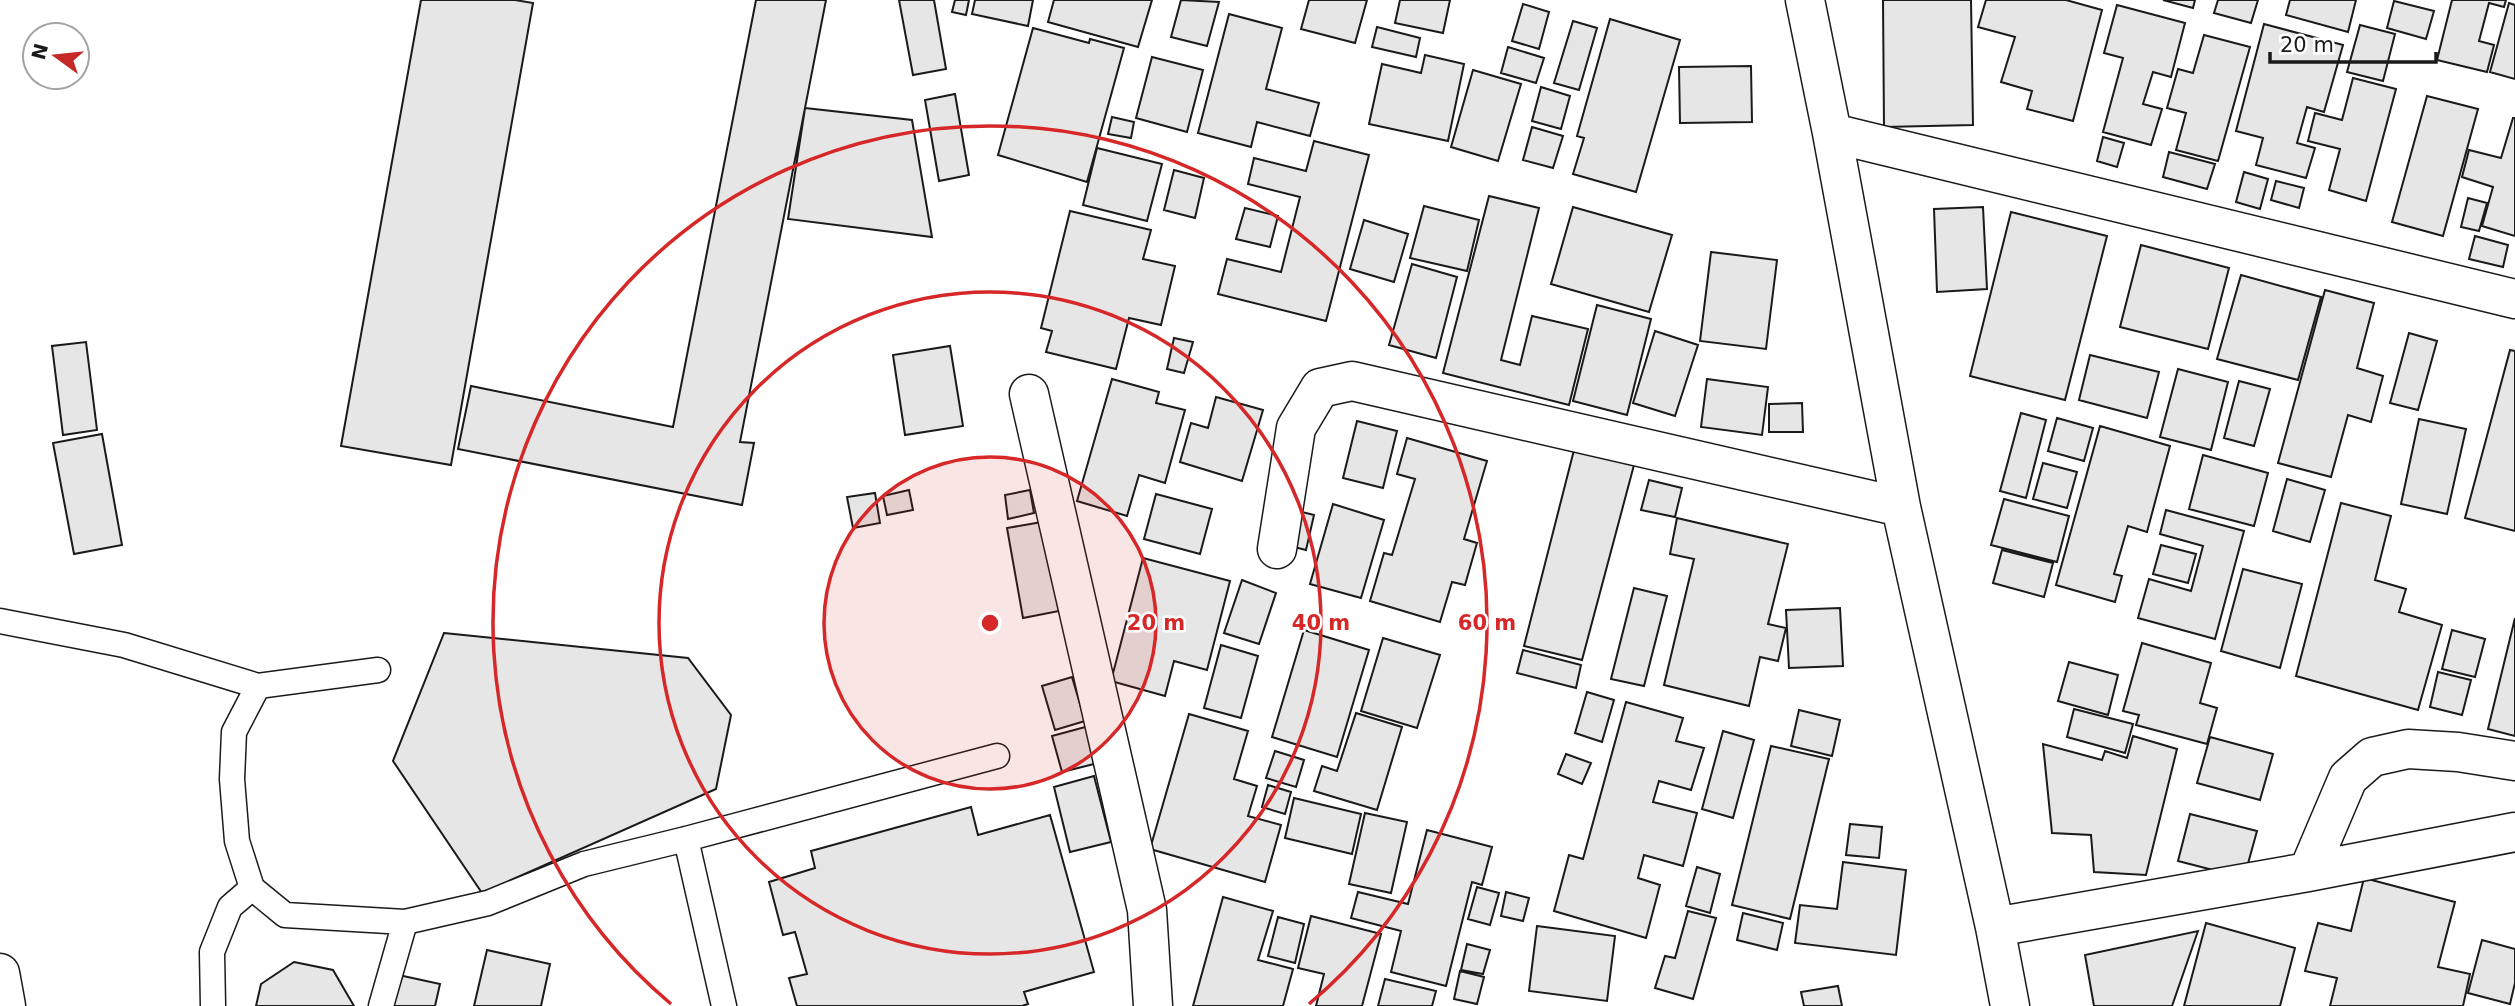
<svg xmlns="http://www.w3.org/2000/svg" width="2515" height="1006" font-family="'DejaVu Sans',sans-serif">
<rect width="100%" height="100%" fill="#fff"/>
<path fill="#e6e6e6" stroke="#1a1a1a" stroke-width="2" d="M421,0h94l18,3 -82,462 -110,-19z
M756,0h70l-86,442 14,1 -12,62 -284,-56 13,-63 202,41z
M899,0h35l12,69 -33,6z
M955,0h14l-3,15 -14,-3z
M975,0h58l-5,26 -56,-12z
M1054,0h98l-14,47 -90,-25z
M1181,0l38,2 -12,44 -36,-9z
M1309,0h58l-12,43 -54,-14z
M1400,0h50l-7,33 -48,-10z
M1883,0h88l2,125 -89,2z
M1986,0h80l36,10 -29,111 -46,-12 5,-18 -31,-9 14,-45 -37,-10z
M2163,0h32l-2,8z
M2218,0h40l-7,23 -37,-10z
M2290,0h66l-8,32 -62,-17z
M2452,0h54l-2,7 -15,-4 -10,38 15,4 -7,27 -50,-12z
M2394,1l40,10 -8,28 -39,-11z
M2509,3l6,2v74l-25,-7z
M1523,4l26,8 -10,37 -27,-8z
M2117,5l68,18 -14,54 -18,-5 -10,32 19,5 -11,36 -48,-13 20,-74 -19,-5z
M1229,14l53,14 -16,61 53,14 -9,33 -53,-14 -6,25 -53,-14z
M1610,19l70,21 -44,152 -63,-18 11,-36 -7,-2z
M1573,21l24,7 -18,62 -25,-7z
M2264,24l79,21 -19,67 -17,-5 -10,36 18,5 -9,30 -50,-13 7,-27 -27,-7z
M2360,25l35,9 -12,47 -36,-9z
M1377,27l43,11 -4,19 -44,-10z
M1033,28l56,15 1,-4 34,9 -37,134 -89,-27z
M2204,35l46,12 -32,114 -42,-11 10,-37 -19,-5 11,-39 15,4z
M1508,47l36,11 -8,25 -35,-10z
M1425,55l39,9 -16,77 -79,-17 13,-60 39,9z
M1152,57l51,13 -16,62 -51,-14z
M1751,66l1,56 -72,1 -1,-56z
M1473,70l48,14 -23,77 -47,-14z
M2353,78l43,11 -30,112 -37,-11 11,-41 -32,-8 7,-28 27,7z
M1541,87l29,9 -9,33 -29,-8z
M955,94l14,81 -30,6 -14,-81z
M2427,96l51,13 -35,127 -51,-14z
M805,108l107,12 20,117 -144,-18z
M1112,117l22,5 -3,16 -23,-4z
M2513,118h2v118l-33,-10 11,-39 -31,-10 7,-27 32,8z
M1532,127l31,9 -10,32 -30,-8z
M2103,137l21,6 -7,24 -20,-6z
M1314,141l55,14 -43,166 -108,-27 9,-35 54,13 19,-75 -52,-13 6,-26 52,13z
M1097,148l65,16 -15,57 -64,-16z
M2169,152l46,12 -8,25 -44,-12z
M1174,170l30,8 -9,40 -31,-8z
M2244,172l24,7 -8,30 -24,-7z
M2276,181l28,7 -5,20 -28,-8z
M1489,196l50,12 -38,152 19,5 12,-49 56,13 -19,76 -126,-32z
M2468,198l19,5 -8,28 -18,-4z
M1424,206l55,14 -12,51 -57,-13z
M1573,207l99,28 -23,77 -98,-28z
M1983,207l4,82 -50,3 -3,-83z
M1245,208l33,8 -8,31 -34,-8z
M1070,211l81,19 -8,29 32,7 -14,59 -32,-7 -13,51 -70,-17 6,-21 -11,-3z
M2011,212l96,24 -42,164 -95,-24z
M1364,220l44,14 -14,48 -44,-13z
M2475,236l33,9 -5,22 -34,-8z
M2141,245l88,23 -21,81 -88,-22z
M1711,252l66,8 -11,89 -66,-8z
M1412,264l45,13 -21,81 -47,-13z
M2241,275l80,22 -23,83 -81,-21z
M2325,290l49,13 -17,65 26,8 -12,46 -23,-7 -17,62 -53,-14z
M1597,305l54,14 -24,96 -54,-14z
M1655,331l43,14 -23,71 -42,-13z
M2409,333l28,8 -19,69 -28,-7z
M1174,338l19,4 -9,31 -17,-4z
M86,342l11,88 -34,5 -11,-89z
M950,346l13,80 -58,9 -12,-80z
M2510,350l5,1v180l-50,-13z
M2090,355l69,17 -12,46 -68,-18z
M2178,369l50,13 -17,68 -51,-13z
M1112,379l47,13 -3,11 29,7 -20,73 -26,-8 -12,41 -50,-15z
M1707,379l61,8 -6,48 -61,-8z
M2239,381l31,8 -16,57 -30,-8z
M1216,397l47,13 -21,71 -62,-19 11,-39 17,5z
M1802,403l1,29h-34v-28z
M2021,413l25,7 -20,78 -26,-7z
M2057,418l36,10 -9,33 -36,-10z
M2419,419l47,10 -19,85 -46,-10z
M1357,421l40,10 -14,57 -40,-10z
M2100,426l70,20 -23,86 -19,-6 -14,48 8,2 -7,26 -59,-17z
M102,434l20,111 -48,9 -21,-111z
M1407,438l80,23 -23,78 13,4 -12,42 -13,-3 -12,40 -70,-21 14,-48 8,2 23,-76 -18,-5z
M1574,450l60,15 -52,195 -58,-14z
M2203,455l65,18 -14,53 -65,-17z
M2043,463l34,9 -10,36 -34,-9z
M2287,479l38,11 -15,52 -37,-11z
M1649,480l33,8 -7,29 -34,-7z
M909,490l4,20 -26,5 -4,-19z
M1030,490l4,23 -26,6 -3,-24z
M875,493l5,30 -27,5 -6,-31z
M1156,494l56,15 -12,45 -56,-15z
M2004,499l65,17 -12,46 -66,-17z
M2341,503l50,13 -16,64 31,9 -7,23 43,13 -24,85 -122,-34z
M1333,504l51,16 -23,78 -51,-14z
M1290,509l24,6 -8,35 -24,-6z
M2166,510l78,21 -29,108 -77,-21 11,-39 42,12 12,-45 -43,-12z
M1677,518l111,26 -20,80 18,4 -8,33 -18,-4 -11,49 -85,-21 30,-126 -24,-5z
M1042,522l17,89 -36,7 -16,-90z
M2161,545l35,9 -8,29 -35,-9z
M2002,550l51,13 -9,34 -51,-14z
M1143,558l87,23 -23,89 -33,-9 -9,35 -54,-15z
M2243,569l59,15 -22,84 -59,-17z
M1242,580l34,13 -17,51 -35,-11z
M1634,588l33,8 -23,90 -33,-7z
M1840,608l3,58 -54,2 -3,-58z
M2515,618v118l-27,-7z
M1304,630l65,20 -32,107 -65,-20z
M2452,630l33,9 -10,38 -33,-8z
M444,633l244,25 43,57 -15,74 -234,104 -89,-132z
M1383,638l57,17 -23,73 -56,-17z
M2142,643l69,20 -11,40 17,5 -10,36 -71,-19 3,-10 -16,-4z
M1221,645l37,11 -17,62 -37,-10z
M1523,650l58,15 -5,23 -59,-15z
M2069,662l49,13 -10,40 -50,-14z
M2438,672l33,8 -9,35 -32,-8z
M1072,677l13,44 -30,9 -13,-44z
M1587,692l27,8 -12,42 -27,-9z
M1626,702l57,16 -7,23 28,7 -13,42 -32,-9 -6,21 44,11 -14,53 -39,-11 -6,23 22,7 -14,53 -92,-27 15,-56 14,4z
M2074,709l59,15 -8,29 -58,-16z
M1799,710l41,10 -8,36 -41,-10z
M1356,713l46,14 -25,83 -63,-19 8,-25 15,5z
M1189,714l59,17 -14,48 23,7 -9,30 33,9 -16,57 -115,-33z
M1089,726l9,37 -36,9 -10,-36z
M1723,731l31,9 -21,78 -31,-9z
M2133,736l44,13 -31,126 -52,-3 -3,-37 -39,-2 -9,-89 59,16 3,-9 22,7z
M2210,737l63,17 -13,46 -63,-17z
M1771,746l58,13 -39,160 -58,-14z
M1275,751l29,9 -8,27 -30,-9z
M1566,754l25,9 -9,21 -24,-10z
M1094,776l17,66 -41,10 -16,-65z
M1268,785l23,7 -6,22 -23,-7z
M1294,798l67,16 -9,40 -67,-16z
M971,807l7,28 72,-20 44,157 -70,20 4,12 -6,2h-225l-8,-28 18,-4 -12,-42 -12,3 -14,-53 46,-14 -4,-17z
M1365,813l42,9 -16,71 -42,-9z
M2190,814l67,17 -13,47 -66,-17z
M1850,824l32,3 -3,31 -33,-3z
M1427,830l65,17 -10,38 -10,-3 -26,104 -55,-14 10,-41 -50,-13 7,-26 50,12z
M1843,862l63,8 -10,85 -101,-12 5,-38 37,4z
M1697,867l23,7 -10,39 -24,-7z
M2364,878l91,24 -17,65 32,7 -7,32h-133l7,-28 -32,-7 13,-48 33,8z
M1477,887l22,6 -9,32 -22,-6z
M1506,892l23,6 -6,23 -22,-5z
M1223,897l50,14 -15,49 35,9 -10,37h-90z
M1688,911l28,7 -23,81 -38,-11 10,-32 10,2z
M1743,913l40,10 -6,27 -40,-10z
M1311,916l70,18 -19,72h-46l8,-32 -26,-6z
M1278,917l26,7 -9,39 -27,-7z
M2206,923l89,25 -15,58h-96z
M1537,926l78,10 -8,65 -78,-10z
M2198,931l-26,75h-78l-9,-51z
M2482,940l33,9v34l-5,21 -42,-11z
M1467,944l23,6 -7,24 -22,-4z
M487,950l63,14 -9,42h-67z
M294,962l39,8 21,36h-98l5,-22z
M1460,971l24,6 -7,27 -23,-5z
M394,974l46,10 -5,22h-48z
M1385,979l51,12 -4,15h-54z
M1838,986l4,20h-38l-3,-14z"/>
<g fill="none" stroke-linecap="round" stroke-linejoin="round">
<defs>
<path id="service" d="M0,621l124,24 134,41 120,-16
M258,686l-24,46 -2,47 5,62 15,47 33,27 120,7 83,-19 96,-39 102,-25 311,-83
M686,839l38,167
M213,1006l-1,-54 18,-45 22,-19
M381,1006l24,-84"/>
<path id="minor" d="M1805,0l27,133 69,374 94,420 15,79
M1832,133l683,166
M1029,394l118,516 6,96
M1277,549l19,-121 24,-40 32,-7 549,126
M2308,872l40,-94 24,-21 36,-8 50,3 57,9
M1995,927l313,-55 207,-40"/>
<path id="secondary" d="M0,973l6,33"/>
</defs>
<use href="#service" stroke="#1a1a1a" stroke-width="27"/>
<use href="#minor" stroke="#1a1a1a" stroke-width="41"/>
<use href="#secondary" stroke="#1a1a1a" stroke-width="41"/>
<use href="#service" stroke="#fff" stroke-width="24"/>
<use href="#minor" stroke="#fff" stroke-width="38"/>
<use href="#secondary" stroke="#fff" stroke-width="38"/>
</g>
<circle cx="990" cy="623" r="166" fill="#d62828" fill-opacity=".12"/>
<g fill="none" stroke="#d62828" stroke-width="3.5">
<circle cx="990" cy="623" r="166"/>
<circle cx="990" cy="623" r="331"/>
<path d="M671 1004A497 497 0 1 1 1309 1004"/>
</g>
<circle cx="990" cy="623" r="10" fill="#d62828" stroke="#fff" stroke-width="3.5"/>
<g font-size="21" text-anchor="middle" font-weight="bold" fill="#d62828" stroke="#fff" stroke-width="5" stroke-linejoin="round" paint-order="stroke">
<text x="1156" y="630">20 m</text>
<text x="1321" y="630">40 m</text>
<text x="1487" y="630">60 m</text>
</g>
<g transform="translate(56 56) rotate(285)"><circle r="33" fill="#ffffff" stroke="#a3a3a3" stroke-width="2"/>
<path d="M0-5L12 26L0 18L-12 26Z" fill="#c62828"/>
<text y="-10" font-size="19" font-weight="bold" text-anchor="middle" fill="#1a1a1a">N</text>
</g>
<path d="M2270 52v10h166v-10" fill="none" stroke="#1a1a1a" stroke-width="3.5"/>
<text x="2280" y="52" font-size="21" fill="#1a1a1a" stroke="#ffffff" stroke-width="5" paint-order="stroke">20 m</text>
</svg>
